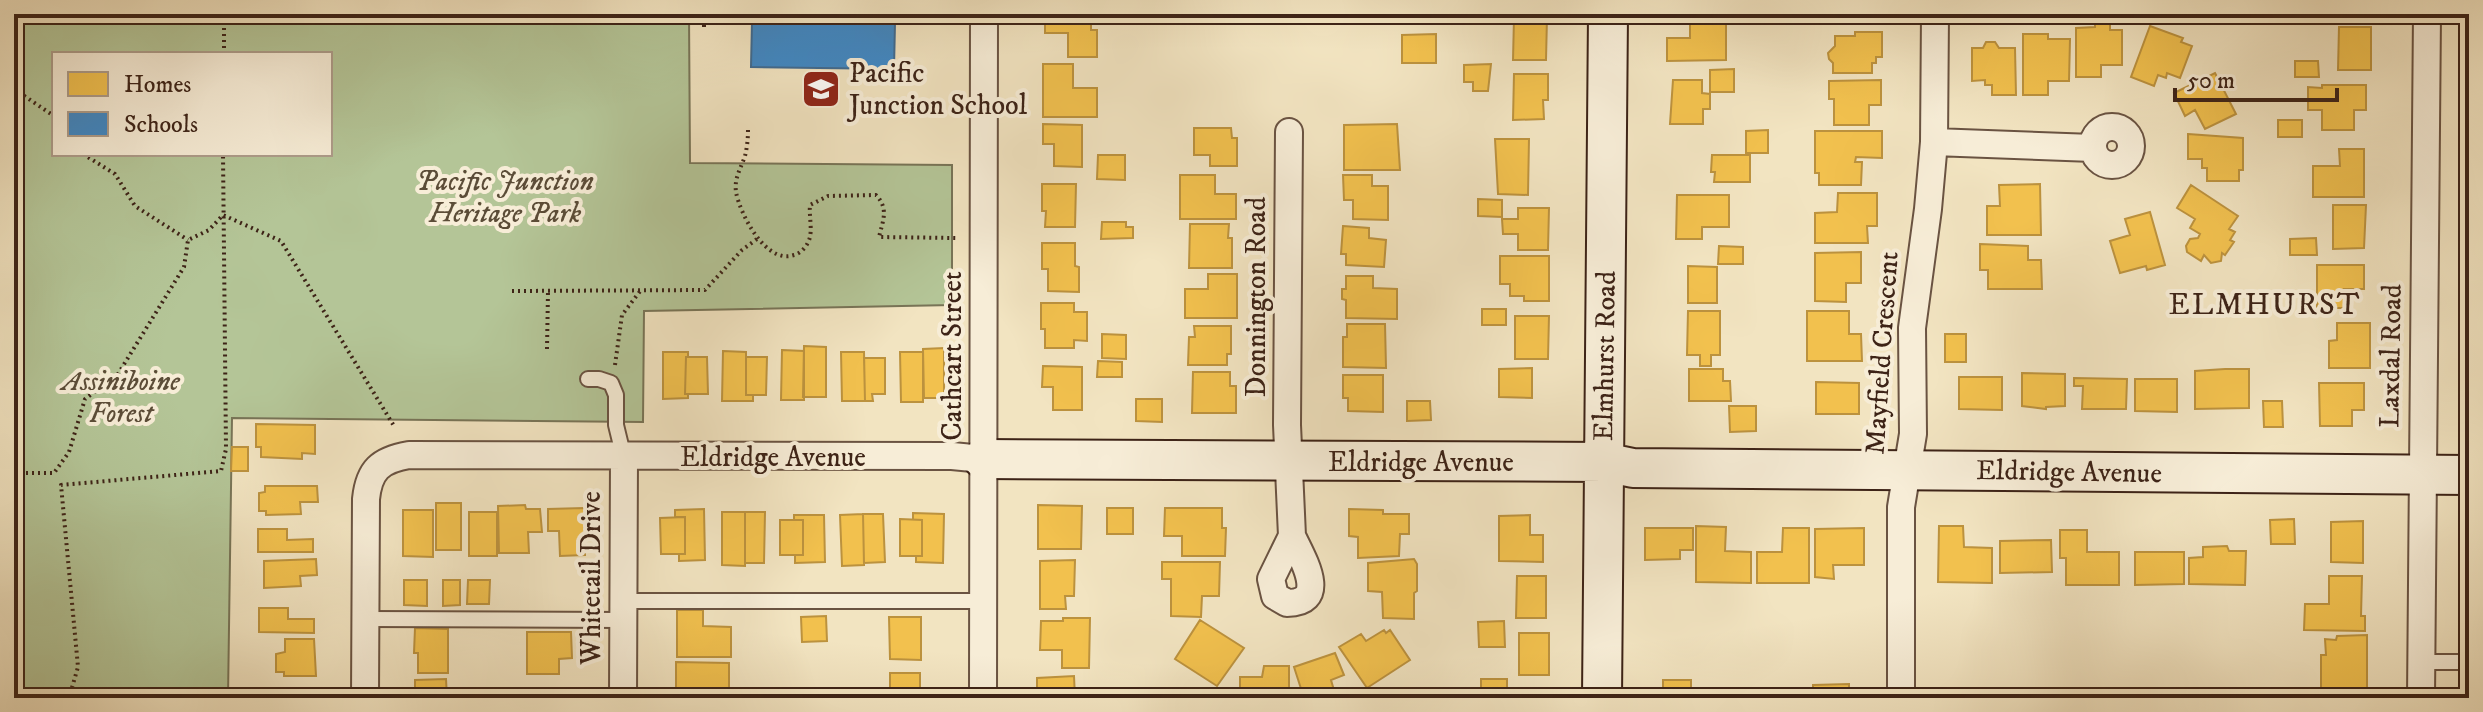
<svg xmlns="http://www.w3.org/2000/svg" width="2483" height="712" font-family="'IM FELL DW Pica',serif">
<rect width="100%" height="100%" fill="#f2e4c1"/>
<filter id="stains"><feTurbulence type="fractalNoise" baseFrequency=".0025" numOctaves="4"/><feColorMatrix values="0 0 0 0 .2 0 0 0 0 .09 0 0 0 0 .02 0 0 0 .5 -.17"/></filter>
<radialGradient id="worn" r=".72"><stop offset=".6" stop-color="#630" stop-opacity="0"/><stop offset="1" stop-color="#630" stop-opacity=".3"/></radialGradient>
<path fill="#b4c597" stroke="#787457" stroke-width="2" fill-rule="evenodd" d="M14,14h675l1,149 262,2v140l-308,6 -1,111 -411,-4 -4,280h-214zM54,54h276v100h-276z"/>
<path fill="#f2c14e" stroke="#bc923e" stroke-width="2" d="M1045,14h46v16h6v27h-29v-24h-23z
M1833,14h48l1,9 -49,-1z
M1690,16h36v44l-59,1v-23h23z
M1547,17l-1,43h-33l1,-42z
M2110,19v11h12v35h-21v12h-25v-49l19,-1v-7z
M2150,26l33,12 -2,4 11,4 -12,32 -13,-5 -1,5 -8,-3 -4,11 -23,-9z
M2339,27h32v43h-33z
M1855,32h27v25h-6v6h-4v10h-39v-10l-4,-4 -1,-6 7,-7v-10h20z
M1436,34v29h-34v-28z
M2023,34h25v5h22l-1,42h-21v14h-25z
M1986,42h9l4,6h16l1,47h-24v-10h-7v-5l-13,1v-33h11z
M2295,61h23l1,16h-24z
M1043,64h30v24h24v29h-54z
M1491,64l-3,27h-15v-9h-9v-17z
M1734,69v23h-24v-22z
M2215,73l21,41 -31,15 -10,-19 -10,6 -11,-23z
M1514,74h34v26h-5l1,19 -31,1z
M1673,80h29v13l8,1v15h-7v15h-33z
M1881,80v25h-12v20h-35v-26h-5v-18z
M2322,85h44v25h-12v20h-32v-20h-14v-23l14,1z
M2278,120h24v17h-24z
M1043,124l39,1v42l-28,-1v-22h-11z
M1397,124l3,46h-56v-45z
M1194,128h37l1,10h5v28h-27v-11h-16z
M1768,130v23h-22v-22z
M1815,131h67v27l-26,-1 -1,5h7l-1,23h-42v-12h-4z
M2188,134l55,4v32h-4v11h-32v-13h-5v-9h-14z
M1495,139h34l-1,56 -30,-1z
M2339,149h25v48h-51v-31h27z
M1098,155h27v25l-28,-1z
M1712,155h38v27h-36l1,-10h-4z
M1180,175h35v19h21v25h-56z
M1343,175h29v11h16v34l-35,-1v-19h-9z
M1042,184h34l-1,43h-30l1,-16h-4z
M2040,184l1,51h-54v-29h13l-1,-21z
M2191,185l47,31 -9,13 6,3 -5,8 4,2 -9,13 -3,-2 -1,8 -10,2 -7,-8 -3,6 -14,-9 -1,-6 4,-7 8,-1 2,-4 -10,-6 5,-9 -18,-11z
M1838,193h39v33h-10l1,17h-53v-30l22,-1z
M1677,195h52v32h-27v12h-26z
M1478,199l24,1v17l-24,-1z
M2333,205h33l-2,43 -31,1z
M1518,208h31l-1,42h-30v-16h-15l-1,-15h16z
M2150,212l15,53 -18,5 -1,-4 -26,7 -10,-32 20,-6 -5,-16z
M1102,222h24v5h7v11l-32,1z
M1190,224h39l-1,14h4v30h-43z
M1343,226l26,2v10l17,2 -2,27 -38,-2v-11h-5z
M2316,238l1,17h-27v-16z
M1042,243h33v23l4,1v25l-31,-1v-22h-6z
M1980,244l48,2v14h13l1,29h-54v-19h-8z
M1719,246l24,1v17h-25z
M1861,252v31h-15v19l-31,-1v-48z
M1500,256h49v45h-25v-5h-14v-12h-10z
M2317,265h47v24h-20l1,19h-28z
M1688,266l29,1v36h-29z
M1208,274h29v44h-52v-29h23z
M1346,276h27v12l24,1v30l-51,-1v-18l-4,-1v-10h4z
M1041,303h33v9h13v29l-13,-1v8h-29v-19h-4z
M1482,309h24v16h-24z
M1688,311h32v44h-9v11h-11v-11h-13z
M1807,311h42v23h12l1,27h-55z
M1515,316h34l-1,43h-33z
M2337,323h33v45h-41v-27l8,-1z
M1347,324h38l1,44 -43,-1v-30h4z
M1194,326h37v28h-4v11h-39l1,-28h6z
M1102,334l24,1v24l-24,-1z
M1945,334h21v28h-21z
M804,346l22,1v50h-23z
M944,348v50h-20l-1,-49z
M782,350l22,1v49h-23z
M723,351l23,1v43h7v6h-31z
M663,352h25v5h-2l-1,37h3v4l-25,1z
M841,352h23l1,49h-23z
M900,352h23v50h-22z
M686,357h21l1,37h-23z
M746,357h21l-1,38h-20z
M864,358h21v36h-13l1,7h-8z
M1098,361l24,1v15h-25z
M1043,366l39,1v43h-29v-23h-11z
M1532,368v30l-33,-1v-28z
M1689,369h34v12h7l1,20h-42z
M2225,369h24v39l-54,1v-38z
M1193,372h37v14h6v27h-44z
M2022,373l43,1v32l-19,1v2l-24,-3z
M1343,375h40v37l-35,-1v-13h-5z
M1959,377h43v33l-43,-1z
M2074,378l53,1 -1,30h-44l1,-23h-9z
M2135,379h42v33l-42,-1z
M1816,382l43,1v31h-43z
M2319,383h45v27h-12v16h-32z
M1136,399h26v23l-26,-1z
M1407,401h23l1,19 -24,1z
M2263,401h19l1,26h-19z
M1729,406h27v25l-26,1z
M256,424l59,1v29l-13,-1v6l-41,-2v-10h-5z
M232,447h16v24h-17z
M265,486h52l1,16h-18l1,12 -35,1v-4h-7v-18l6,-1z
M436,503h25v47h-25z
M525,505l1,4h14l2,23h-14l1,21h-30l-1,-47z
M1038,505l44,1 -1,43h-43z
M584,508l1,47 -25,1 -1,-25h-11v-22z
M1107,508h26v26h-26z
M1165,508h57v20h4l-1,28h-43v-20h-18z
M704,509l1,51 -26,1v-7h6v-37h-10v-7z
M1349,509l34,1v4h26v20h-9l-1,22 -41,2v-21l-9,-1z
M403,510h30v47l-30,-1z
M469,512h28v44h-28z
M722,512h23v54l-23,-1z
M745,512h20l-1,51h-19z
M913,513l31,1 -1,49 -27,-1v-6h6v-36h-9z
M863,514l1,51 -22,1 -2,-51z
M863,514h20l2,48 -21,1z
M794,515h30l1,47 -30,1v-8h8v-35h-9z
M1530,515v20h13v27l-44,-1v-45z
M685,517v37h-24l-1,-36z
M900,519l22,1v36h-22z
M2294,519l1,25h-24l-1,-24z
M780,520h23v35h-23z
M2363,521v42l-32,-1v-40z
M1696,526l30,1 -1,24 26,1v31l-55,-1z
M1939,526h24l1,21 28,1v35l-54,-1z
M1645,528h48v22h-13v9l-35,1z
M1783,528h26v55h-52v-31h25z
M1864,528v37h-31l1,14 -19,-2v-48z
M258,529h29v11l26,-1v13h-55z
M2060,530h27v22h32v33h-53v-27h-6z
M2051,540l1,32 -52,1v-32z
M2227,546l2,5h17l-1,34 -56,-1v-26l14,-1v-10z
M2135,552h49v32l-49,1z
M316,559l1,16 -17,1 1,10 -37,2v-27z
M1414,559l3,5v27l-3,2v26l-31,-1 -1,-26 -14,-1v-28z
M1075,560l-1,36h-9l1,13h-26v-48z
M1162,562h58l-1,34h-17l-1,21 -30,-1v-37h-9z
M1517,576h29v42h-30z
M2329,576h33l-1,40h4v15l-61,-1 1,-26h24z
M404,580h23v26l-23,-1z
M443,580h17v25l-17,1z
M468,580h22l-1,24h-22z
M259,608h29v11h26v14l-55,-1z
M677,610h26v16l28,1v30h-54z
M826,616l1,25 -25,1 -1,-25z
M889,617h32v43l-31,-1z
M1063,618h27l-1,50h-27v-18h-22l1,-29h22z
M1200,620l44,28 -27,38 -42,-27z
M1504,621l1,26h-26l-1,-25z
M415,628l33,1v44h-30v-20h-4z
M1384,630l2,3 4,-3 20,30 -43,28 -28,-41 22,-13 5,7z
M527,632h44l1,26 -13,1v15h-32z
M1519,633h30v42h-30z
M2367,635v55h-46v-35h5l-1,-16 11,1 1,-4z
M285,639h29l2,37h-32v-4h-8v-18l9,-2z
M1335,653l9,22 -13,5 5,17 -32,1 -10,-31z
M676,662l53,1v30h-27v5h-26z
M1264,666h25v32h-49v-21h22z
M890,673h30v25h-30z
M1074,676l1,22h-38v-20z
M446,679l1,19h-32v-18z
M1481,679h26v16l-26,1z
M1663,680h28v18h-28z
M1849,684v14h-53v-6h17v-7z
M558,689v6h13v3h-47v-8z
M1515,690h30v8h-30z"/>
<path fill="#3f88c5" stroke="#3e6a91" stroke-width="2" d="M746,14h181v9h-32l-1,46 -143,-2 1,-45h-6z"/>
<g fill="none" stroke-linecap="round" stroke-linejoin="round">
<defs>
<path id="lane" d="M588,379h11l12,4 5,12v30l8,33
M623,601h360
M366,619l257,1
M2421,662h48"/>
<path id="street" d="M2093 146a19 19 0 1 1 38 0a19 19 0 1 1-38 0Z
M1289,132l-2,293 5,111
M1934,142l159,6
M1292,536c9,20 39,67 -5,67l-12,-7 -4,-17z
M365,698l1,-199c3,-29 14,-39 43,-44l543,1 31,3
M623,698l1,-240
M983,698l1,-684
M1901,698v-191l12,-73 -1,-106 16,-119 6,-67 1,-128
M2421,698l6,-684"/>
<path id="secondary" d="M983,459l621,3 29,6 836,7
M1602,698l6,-684"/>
</defs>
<use href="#lane" stroke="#6a5342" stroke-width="18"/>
<use href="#street" stroke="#6a5342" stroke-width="30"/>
<use href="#secondary" stroke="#3d2317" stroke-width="42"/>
<path stroke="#3d2317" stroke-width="4" stroke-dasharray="2 4" stroke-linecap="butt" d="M704,27v-13
M224,54v-40
M14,89l40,27
M748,130c0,9 -1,18 -3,26 -4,12 -11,22 -9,36 4,22 30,73 58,63 8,-2 14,-10 16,-18 2,-10 -1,-22 0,-32l18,-9 48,-1c13,14 7,25 3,42l77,1
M83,154l32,20 20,32 53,34
M512,291l193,-1 37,-40 15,-11
M547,349l1,-57
M615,365l7,-50 19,-25
M14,473h40l15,-21 16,-53 33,-25 66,-107 4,-27 21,-10 14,-15 58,26 113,185
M66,698l5,-7 7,-24 -17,-182 160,-14 5,-22 -3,-295"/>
<use href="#lane" stroke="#f7edd7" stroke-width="14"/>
<use href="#street" stroke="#f7edd7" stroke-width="26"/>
<use href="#secondary" stroke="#f7edd7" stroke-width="38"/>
</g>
<defs>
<symbol id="school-square" viewBox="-11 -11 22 22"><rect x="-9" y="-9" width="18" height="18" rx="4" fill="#8f2418" stroke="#f7edd7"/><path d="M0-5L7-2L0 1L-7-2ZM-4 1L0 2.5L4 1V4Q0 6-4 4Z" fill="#fff"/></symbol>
</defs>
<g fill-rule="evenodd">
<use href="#school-square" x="799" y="67" width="44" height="44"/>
</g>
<g text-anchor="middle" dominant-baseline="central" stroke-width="8" stroke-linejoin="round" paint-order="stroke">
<g font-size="28" fill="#3d2317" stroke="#f7edd7" text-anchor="start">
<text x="849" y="73">Pacific<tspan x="849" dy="32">Junction School</tspan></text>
</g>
<g font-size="28" font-style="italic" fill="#5b4c37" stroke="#f7edd7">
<text x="505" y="181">Pacific Junction<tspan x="505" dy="32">Heritage Park</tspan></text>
<text x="121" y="381">Assiniboine<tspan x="121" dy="32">Forest</tspan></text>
</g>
<g font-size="28" fill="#3d2317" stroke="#f7edd7">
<text transform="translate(1256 297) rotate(-90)">Donnington Road</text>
<text transform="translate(1882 353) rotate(-86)">Mayfield Crescent</text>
<text transform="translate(952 356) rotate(-90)">Cathcart Street</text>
<text transform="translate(1605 356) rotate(-89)">Elmhurst Road</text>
<text transform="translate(2391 356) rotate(-89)">Laxdal Road</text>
<text x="773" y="457">Eldridge Avenue</text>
<text x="1421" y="462">Eldridge Avenue</text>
<text transform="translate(2069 472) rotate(1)">Eldridge Avenue</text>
<text transform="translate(591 578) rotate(-90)">Whitetail Drive</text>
</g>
<g font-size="30" letter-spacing="2" fill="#3d2317" stroke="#f7edd7">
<text x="2265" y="305">ELMHURST</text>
</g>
</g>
<rect width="2483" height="712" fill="none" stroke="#f2e4c1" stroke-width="48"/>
<rect x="16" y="16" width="2451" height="680" fill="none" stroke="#3d2317" stroke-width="4"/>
<rect x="24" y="24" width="2435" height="664" fill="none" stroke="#3d2317" stroke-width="2"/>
<rect x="52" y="52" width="280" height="104" fill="#f7edd7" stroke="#ad9c8a" stroke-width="2"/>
<rect x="68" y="72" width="40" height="24" fill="#f2c14e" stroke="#ad9c8a" stroke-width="2"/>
<text x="124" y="92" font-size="24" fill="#3d2317">Homes</text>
<rect x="68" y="112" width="40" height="24" fill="#3f88c5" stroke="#ad9c8a" stroke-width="2"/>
<text x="124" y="132" font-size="24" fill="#3d2317">Schools</text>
<path d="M2175 88v12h162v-12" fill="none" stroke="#3d2317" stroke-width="4"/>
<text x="2187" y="88" font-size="24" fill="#3d2317" stroke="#f7edd7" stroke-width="6" paint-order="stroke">50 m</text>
<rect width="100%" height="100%" filter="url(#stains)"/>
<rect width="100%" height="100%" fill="url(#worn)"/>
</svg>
